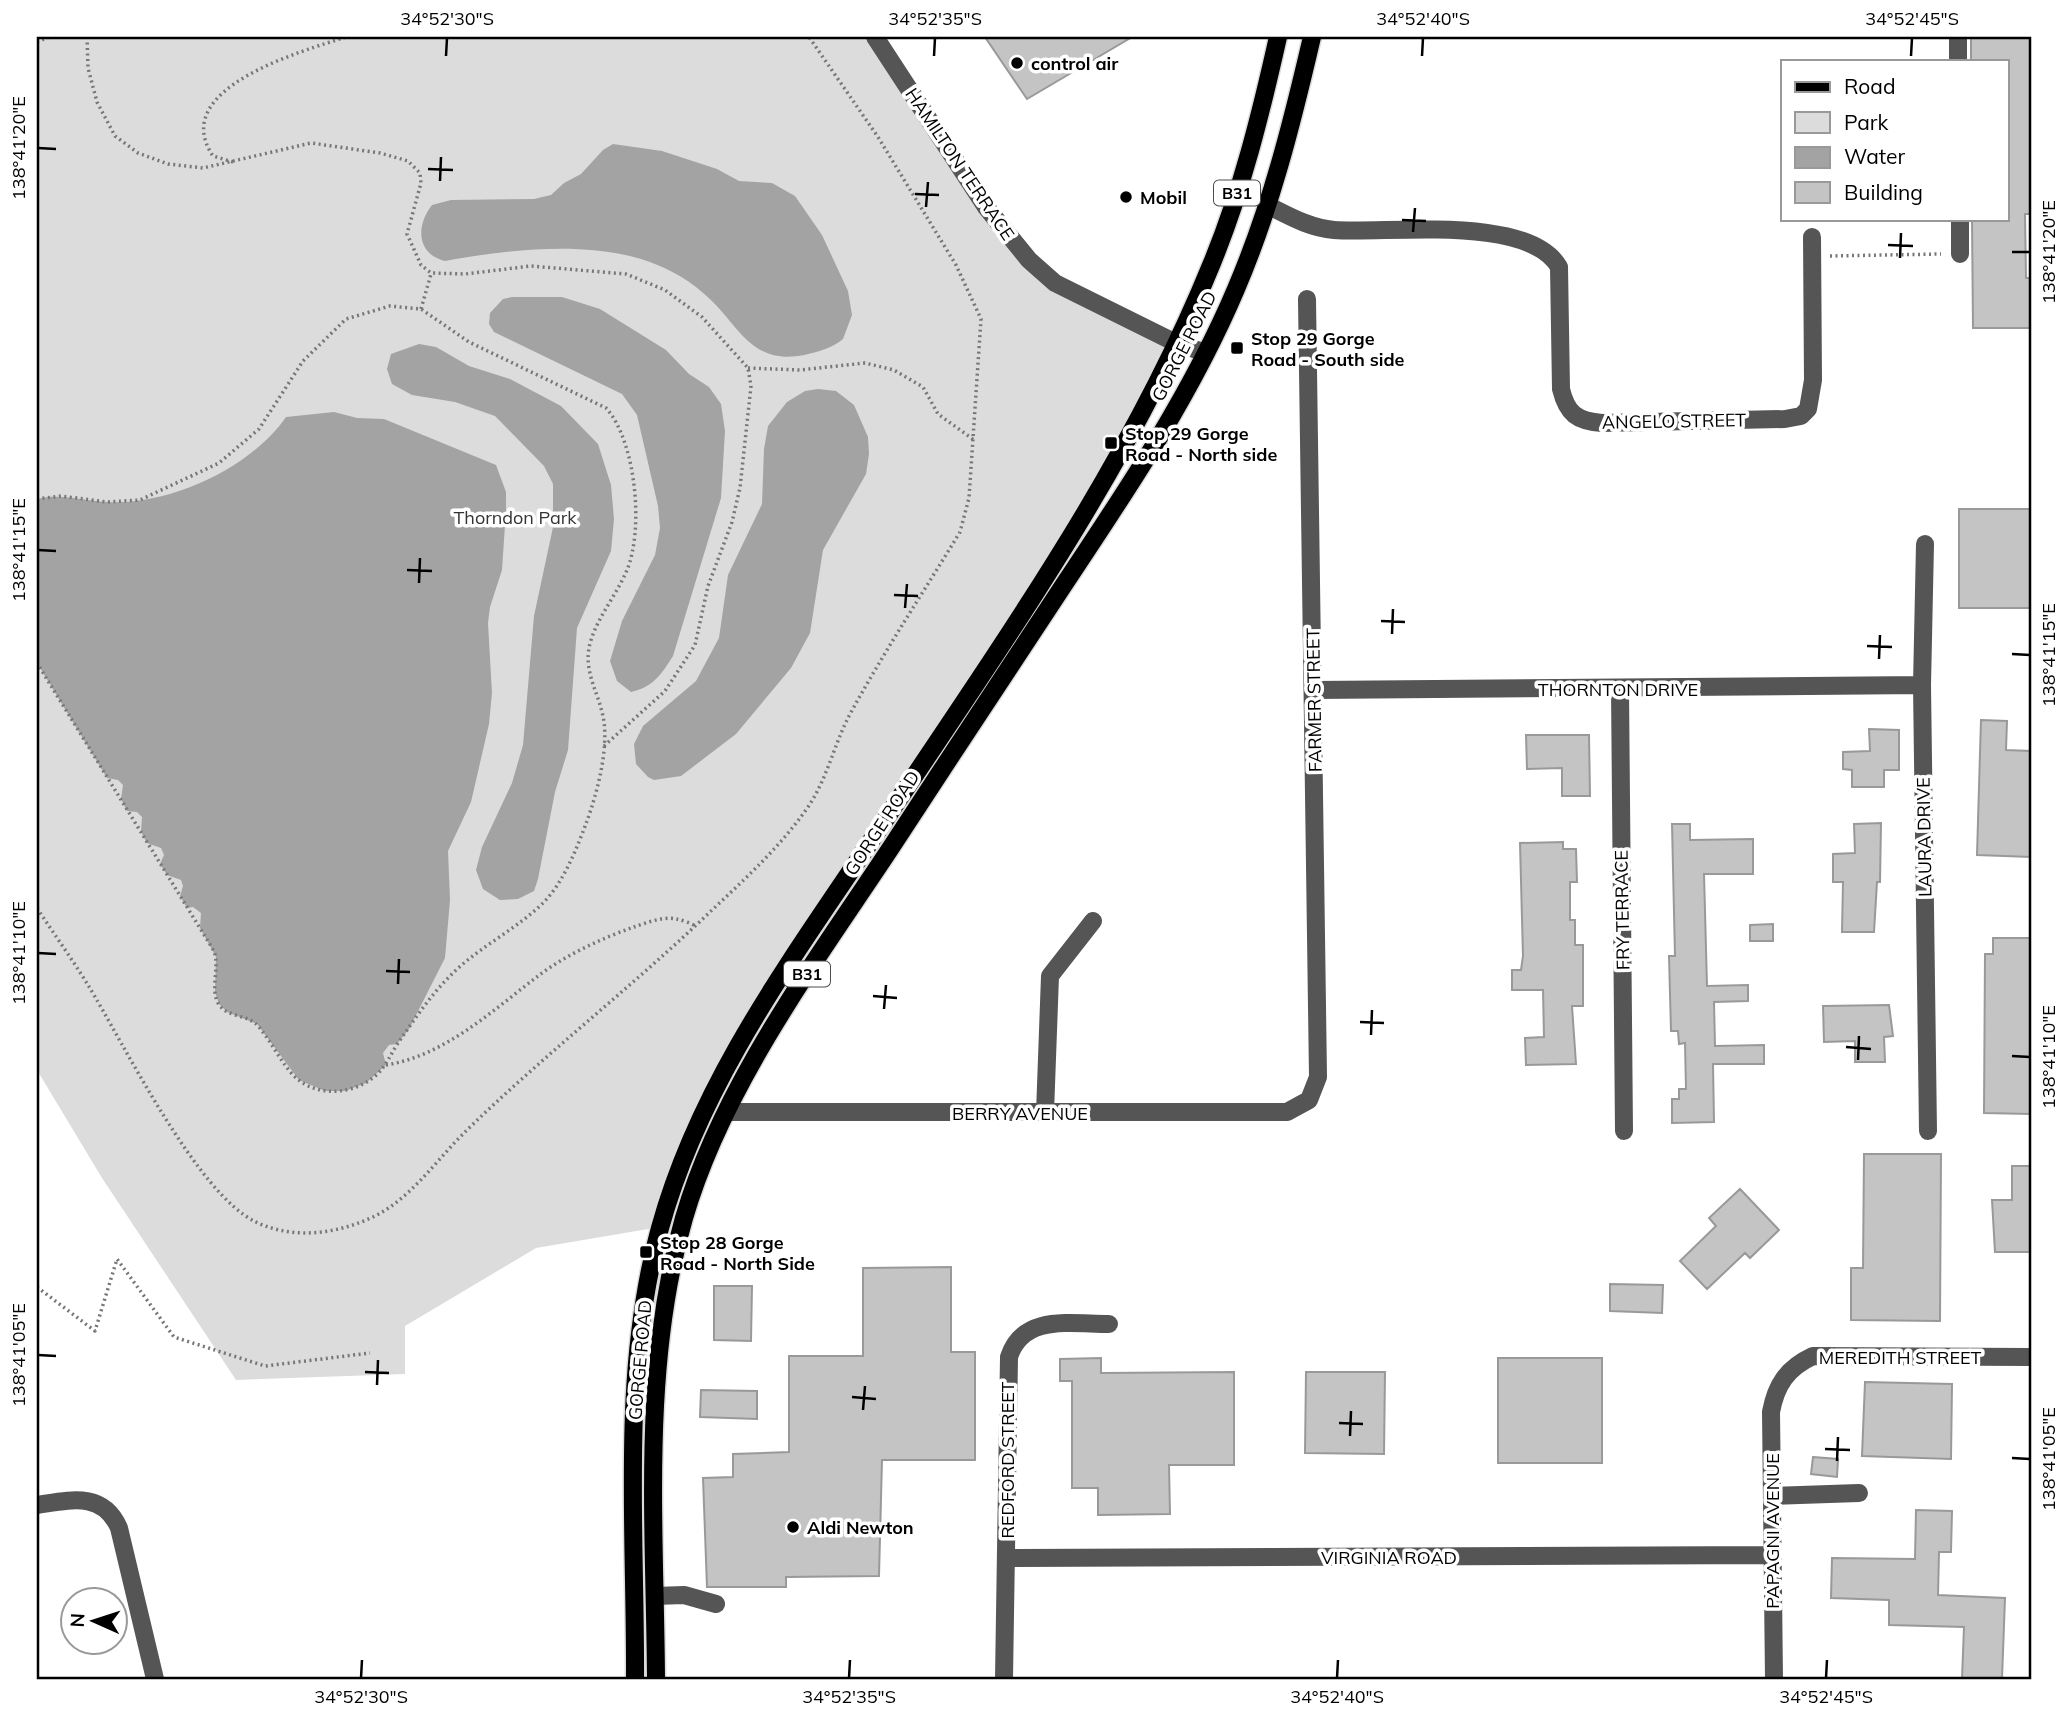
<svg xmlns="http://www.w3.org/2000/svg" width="2068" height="1716" font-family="Mulish,sans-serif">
<rect width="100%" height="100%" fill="#fff"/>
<path fill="#dcdcdc" d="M37,37h838l154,223 147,83 -25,55 -417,656 -74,173 -124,21 -131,78v48l-169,6 -134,-202 -65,-108z"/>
<path fill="#a3a3a3" d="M613,144l49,7 55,18 22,12 33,2 23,13 27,39 26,56 4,24 -9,24c-11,9 -25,13 -39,16 -56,11 -66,-34 -102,-63 -17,-15 -39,-26 -61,-33 -60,-18 -135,-9 -196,2 -29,-7 -29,-36 -13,-56l19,-5 83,-1 17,-4 13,-12 17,-9 22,-24z
M512,297h50l38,12 66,41 23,24 20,13 12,17 4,27 -4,67 -48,158c-12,19 -20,31 -42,36l-14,-11 -7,-20 12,-40 33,-66 5,-27 -2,-22 -21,-91 -15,-21 -128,-62 -5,-8 1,-11 13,-14z
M419,344l17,3 33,19 41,13 51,27 37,38 13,41 3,34 -3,32 -34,77 -9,122 -13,42 -17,87 -4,12 -16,8 -18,1 -17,-11 -7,-19 6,-23 30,-64 11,-38 11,-129 19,-89v-43l-9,-18 -49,-50 -40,-14 -43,-7 -20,-11 -5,-15 4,-15z
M818,389l18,2 18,14 14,32 1,17 -3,20 -43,76 -13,83 -19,35 -55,66 -55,42 -27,4 -6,-3 -12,-13 -2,-20 9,-18 53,-45 23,-43 9,-63 34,-71 2,-55 4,-23 19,-24 18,-11z
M334,412l23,6 27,1 112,46 10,27v18l-4,60 -12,37 -2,16 4,70 -3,31 -18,78 -23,49 2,49 -5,58 -36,71 -12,15 -8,1 -6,8 3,12 -20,18 -21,8h-20l-26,-11 -42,-56 -30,-12 -8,-8 -4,-12 1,-35 -16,-29 1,-15 -8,-6 -6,1 -7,-12 3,-10 -2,-6 -14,-5 -7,-11 4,-9 -3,-7 -14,-5 -6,-11 1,-15 -5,-5 -10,-1 -6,-12 2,-14 -5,-5 -11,-2 -70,-115v-164c24,-6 45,2 70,3 62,4 144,-34 179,-85z"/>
<path fill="#c4c4c4" stroke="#999" stroke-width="2" d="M985,37h147l-105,62z
M1971,37h60v177h-6l1,64h5v50h-58l-1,-109h35v-158h-36z
M1959,509h72v99h-72z
M1981,720l26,1 -1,29 25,1v106l-54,-2z
M1869,729l30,1v40h-15v17h-32v-17l-9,-1v-17l27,-1z
M1526,735h63l1,61h-28v-28l-35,1z
M1881,823l-1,59h-3l-3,50h-32l1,-50h-10v-28l22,-1 -1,-29z
M1672,824h18v16l63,-1v35h-49l3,112 41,-1v16l-34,1 1,44 49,-1v19h-51l1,58 -42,1v-24h7v-10h7l-1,-46 -6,1 -1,-13h-7l-2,-75h6z
M1563,842v7h13l1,33h-7v38h5v25h8v61h-11l4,58 -50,1 -1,-27 19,-1 -1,-47h-31v-20h9l2,-14 -3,-113z
M1773,924v17h-23v-16z
M1993,938h38v176l-47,-1 1,-159h8z
M1889,1005l4,31 -9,1 1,25h-30v-21l-31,1 -1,-36z
M1864,1154h77l-1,167 -89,-1v-52h12z
M2012,1166h19v86h-36l-3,-52h20z
M1740,1189l39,41 -29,28 -5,-5 -38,36 -27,-28 36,-35 -7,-8z
M951,1267v85h24v108h-93l-3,116 -93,1v10h-79l-4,-109 30,-1v-23l56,-2v-96h74v-88z
M1610,1284l53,1 -1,28 -52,-2z
M714,1286h38l-1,55 -37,-1z
M1101,1358v15l133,-1v93h-65l1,49 -72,1v-27h-26v-107h-12v-22z
M1498,1358h104v105h-104z
M1306,1372h79l-1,82 -79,-1z
M1865,1382l87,2 -1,75 -89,-3z
M701,1390l56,1v28l-57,-2z
M1813,1457l25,2 -1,18 -26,-3z
M1916,1510l36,1 -1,41h-12l-1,43 67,3 -3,81h-40l2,-52 -75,-2v-25l-58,-2 1,-40 83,1z"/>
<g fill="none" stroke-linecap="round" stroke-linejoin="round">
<defs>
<path id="major" d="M635,1679c1,-149 -15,-306 25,-451 42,-153 141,-281 227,-411 119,-179 244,-354 325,-554 30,-73 49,-150 66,-226
M656,1679c-1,-153 -15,-312 28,-461 39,-134 132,-257 208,-372 58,-89 117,-178 175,-266 62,-93 125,-187 169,-291 35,-82 56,-166 76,-252"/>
</defs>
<use href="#major" stroke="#dbdbdb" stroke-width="21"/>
<path stroke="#777" stroke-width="3.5" stroke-dasharray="2 3.5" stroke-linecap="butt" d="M87,37l1,31 9,34 18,34 23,17 30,11 35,4 108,-25 69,10 28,8 12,12 1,10 -14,51 14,31 10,8 34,1 66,-8 95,8 39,16 37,27 46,51 3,18 -11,102 -8,34 -24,64 -13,59 -30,46 -61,55
M37,42l12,-5
M233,162l-20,-6c-46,-68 90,-105 133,-119
M1830,256l111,-2
M421,309l10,-35
M748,368l52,2 65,-7 29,7 29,17 15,27 36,26
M37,499l24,-3 46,6 33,-2 79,-37 40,-34 44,-68 43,-42 44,-13 31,3 48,33 137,66c30,33 38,121 21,162 -10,24 -28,45 -36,70 -10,31 9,53 13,82 4,30 -7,71 -17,99 -10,27 -24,63 -45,83 -28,27 -65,44 -92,72 -20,20 -36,44 -52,67 -8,12 -12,24 -24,34 -24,19 -61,20 -82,-3 -13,-15 -21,-33 -34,-48 -10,-12 -32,-8 -40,-23 -8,-16 2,-35 -4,-52l-177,-288
M37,908c17,26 35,51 51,77 36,59 109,209 168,237 38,18 80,12 117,-5 38,-18 64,-58 94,-87 78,-76 165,-143 244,-219 35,-33 70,-65 97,-104 19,-28 26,-62 41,-91 34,-63 74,-123 111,-184l9,-34 12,-179 -25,-54 -78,-128 -69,-100
M386,1065c58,-9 106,-54 152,-89 26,-20 64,-38 96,-49 12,-4 29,-11 42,-8 6,1 14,4 20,7
M37,1287l58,44 22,-72 57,78 91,29 105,-13"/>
<path stroke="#555" stroke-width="18" d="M875,37l111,170 43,53 26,23 121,60 30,10
M1958,37v24
M1269,206c20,10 41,22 65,24 54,4 194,-16 225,37l2,122c6,25 16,32 41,34l183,-4 16,-3 7,-7 5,-29 -1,-143
M1960,219v35
M1925,544l-3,141 6,446
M1620,689l4,442
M1314,690l608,-5
M728,1112h559l22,-12 9,-23 -11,-778
M1045,1113l5,-137 43,-55
M1772,1496l87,-3
M37,1505c33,-5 66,-14 82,23l36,151
M1006,1558l766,-3
M655,1596l29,-1 32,9
M1004,1679l5,-322c14,-43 61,-33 100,-33
M1774,1679l-3,-267c5,-27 16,-44 42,-56l218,1"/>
<use href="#major" stroke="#000" stroke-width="18"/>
</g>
<path fill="none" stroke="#000" stroke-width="2.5" d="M446,56l1,-18M934,56l1,-18M1422,56l1,-18M1911,56l1,-18M38,148l18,1M428,169l25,1M440,181l1,-24M915,194l24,1M926,207l2,-25M1402,220l24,1M1413,232l2,-24M1888,245l25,1M2012,252h18M1900,258l1,-25M38,550l18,1M407,570l25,1M419,583l1,-25M894,595l24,1M905,608l2,-24M1381,621l24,1M1392,634l1,-25M1867,646l25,1M2012,654l18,1M1879,659l1,-24M38,953l18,1M386,971l24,1M398,984l1,-25M873,996l24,2M884,1009l2,-24M1360,1022l24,1M1371,1035l1,-25M1846,1047l25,2M2012,1056l18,1M1858,1060l1,-24M38,1355l18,1M365,1372l24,1M377,1385l1,-25M852,1397l24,2M863,1410l2,-24M1339,1423l24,1M1350,1436l1,-25M1825,1449l25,1M2012,1458l18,1M1837,1461l1,-24M361,1678l1,-18M849,1678l1,-18M1337,1678l1,-18M1826,1678l1,-18"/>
<g fill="#000" stroke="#fff" stroke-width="2.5">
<circle cx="1017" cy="63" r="7"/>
<circle cx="1126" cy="197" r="7"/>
<rect x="1230" y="341" width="14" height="14" rx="3.5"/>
<rect x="1104" y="436" width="14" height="14" rx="3.5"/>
<rect x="639" y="1245" width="14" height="14" rx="3.5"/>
<circle cx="793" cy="1527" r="7"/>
</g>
<g text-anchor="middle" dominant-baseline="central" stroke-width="7" stroke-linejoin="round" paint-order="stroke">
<g fill="#fff" stroke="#4c4c4c" stroke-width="2">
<rect x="1214" y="180.5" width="46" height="25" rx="5"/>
<rect x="784" y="961.5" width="46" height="25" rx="5"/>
</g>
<g font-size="16" font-weight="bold" fill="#000">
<text x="1237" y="193">B31</text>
<text x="807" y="974">B31</text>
</g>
<g font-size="18" font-weight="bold" fill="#000" stroke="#fff" text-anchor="start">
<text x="1031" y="63">control air</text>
<text x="1140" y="197">Mobil</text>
<text x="1251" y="338">Stop 29 Gorge<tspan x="1251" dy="21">Road - South side</tspan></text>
<text x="1125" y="433">Stop 29 Gorge<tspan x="1125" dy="21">Road - North side</tspan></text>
<text x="660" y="1242">Stop 28 Gorge<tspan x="660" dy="21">Road - North Side</tspan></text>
<text x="807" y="1527">Aldi Newton</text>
</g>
<g font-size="18" fill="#000" stroke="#fff">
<text transform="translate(960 164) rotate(56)">HAMILTON TERRACE</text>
<text transform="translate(1184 346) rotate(-63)">GORGE ROAD</text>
<text transform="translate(1674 421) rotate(-1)">ANGELO STREET</text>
<text x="1618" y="689">THORNTON DRIVE</text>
<text transform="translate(1314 700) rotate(-91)">FARMER STREET</text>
<text transform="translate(882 823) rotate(-57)">GORGE ROAD</text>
<text transform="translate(1924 837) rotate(-91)">LAURA DRIVE</text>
<text transform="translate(1622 910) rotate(-91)">FRY TERRACE</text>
<text x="1020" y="1113">BERRY AVENUE</text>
<text x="1900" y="1357">MEREDITH STREET</text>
<text transform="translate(640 1360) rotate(-85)">GORGE ROAD</text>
<text transform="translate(1007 1460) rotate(-90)">REDFORD STREET</text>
<text transform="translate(1772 1531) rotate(-90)">PAPAGNI AVENUE</text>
<text x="1389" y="1557">VIRGINIA ROAD</text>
</g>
<g font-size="18" fill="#333" stroke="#fff">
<text x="515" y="517">Thorndon Park</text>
</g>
</g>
<rect width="2068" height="1716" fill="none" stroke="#ffffff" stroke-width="77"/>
<rect x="1781" y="60" width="228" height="161" fill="#ffffff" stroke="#999999" stroke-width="2"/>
<rect x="1795" y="82" width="35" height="10" fill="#000000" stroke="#999999" stroke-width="2"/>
<text x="1844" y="94" font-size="21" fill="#000000">Road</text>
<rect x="1795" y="112" width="35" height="21" fill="#dcdcdc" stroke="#999999" stroke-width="2"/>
<text x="1844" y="130" font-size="21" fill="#000000">Park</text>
<rect x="1795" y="147" width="35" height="21" fill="#a3a3a3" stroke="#999999" stroke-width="2"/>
<text x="1844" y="164" font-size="21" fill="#000000">Water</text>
<rect x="1795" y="182" width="35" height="21" fill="#c4c4c4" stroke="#999999" stroke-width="2"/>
<text x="1844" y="200" font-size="21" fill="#000000">Building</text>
<g transform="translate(94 1621) rotate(273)"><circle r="33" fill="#ffffff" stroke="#999999" stroke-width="2"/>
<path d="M0-5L12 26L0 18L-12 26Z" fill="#000000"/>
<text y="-10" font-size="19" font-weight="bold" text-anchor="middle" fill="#000000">N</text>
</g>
<rect x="38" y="38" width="1992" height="1640" fill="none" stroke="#000" stroke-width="2.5"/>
<g font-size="18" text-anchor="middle" fill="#000">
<text x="447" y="25">34°52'30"S</text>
<text x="935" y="25">34°52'35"S</text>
<text x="1423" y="25">34°52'40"S</text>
<text x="1912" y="25">34°52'45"S</text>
<text transform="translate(19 148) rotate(-90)" y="6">138°41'20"E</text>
<text transform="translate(2049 252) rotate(-90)" y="6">138°41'20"E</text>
<text transform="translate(19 550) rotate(-90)" y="6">138°41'15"E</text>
<text transform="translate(2049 655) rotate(-90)" y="6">138°41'15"E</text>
<text transform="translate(19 953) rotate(-90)" y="6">138°41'10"E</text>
<text transform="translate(2049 1057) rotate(-90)" y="6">138°41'10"E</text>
<text transform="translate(19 1355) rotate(-90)" y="6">138°41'05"E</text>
<text transform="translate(2049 1459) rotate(-90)" y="6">138°41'05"E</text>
<text x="361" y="1703">34°52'30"S</text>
<text x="849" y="1703">34°52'35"S</text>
<text x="1337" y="1703">34°52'40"S</text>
<text x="1826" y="1703">34°52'45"S</text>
</g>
</svg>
